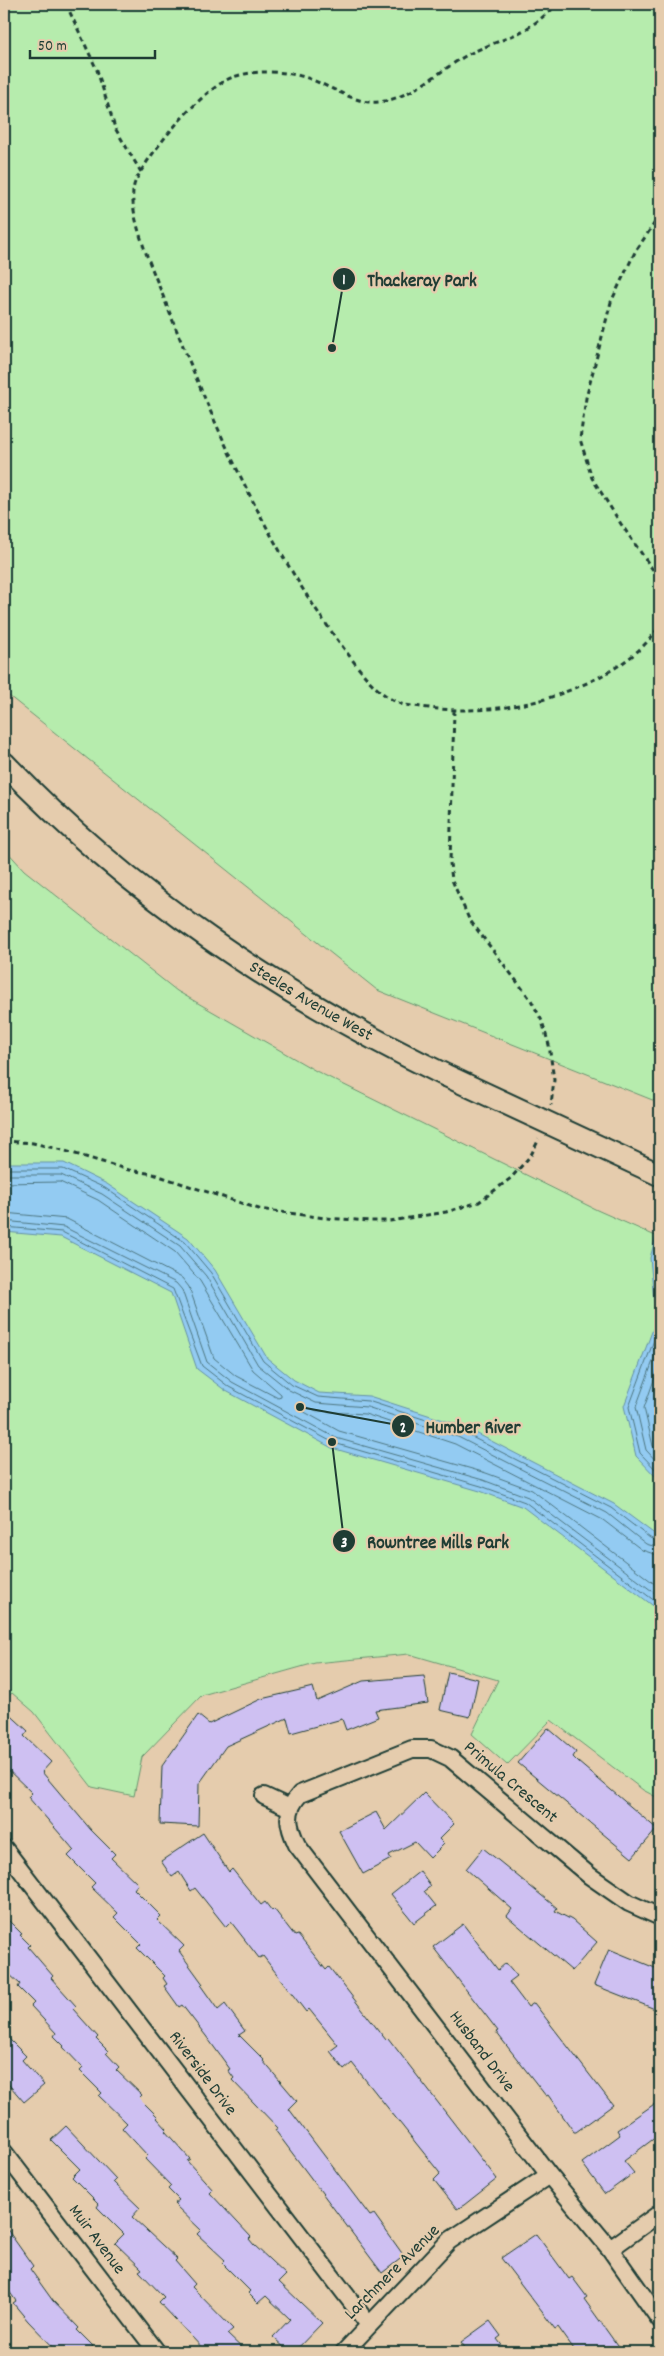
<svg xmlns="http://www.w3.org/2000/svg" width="664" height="2356" font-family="Dekko,sans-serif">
<rect width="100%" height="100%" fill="#e5ccad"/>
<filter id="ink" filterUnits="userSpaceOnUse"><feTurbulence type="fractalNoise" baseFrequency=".02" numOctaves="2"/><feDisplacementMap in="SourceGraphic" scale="10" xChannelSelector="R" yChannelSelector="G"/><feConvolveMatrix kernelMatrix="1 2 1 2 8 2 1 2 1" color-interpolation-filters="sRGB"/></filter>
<g filter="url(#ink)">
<path fill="#b6ecad" stroke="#6a9470" d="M4,4h656v1099l-283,-113 -373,-298z
M4,848l20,22 153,121 139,80 281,139 63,28v561l-17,-9 -92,-70 -44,45 -35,-31 26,-54 -89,-26 -94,9 -113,32 -60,62 -8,39 -42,-9 -58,-75 -22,-19 -8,8z"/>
<path fill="#93cbf2" stroke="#6592a6" d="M7,1163h57l43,21 81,54 27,32 52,88 27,22 25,13 50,3 93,30 152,78 46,34v73l-137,-104 -43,-16 -148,-43 -106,-57 -29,-22 -26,-76 -110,-56 -57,-5v-68z
M660,1222v259l-24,-25 -12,-50 32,-85 -6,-63z"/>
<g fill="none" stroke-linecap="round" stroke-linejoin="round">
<path stroke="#4d7680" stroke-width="1" d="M4,1169h59l42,19 80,54 26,31 52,88 29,24 26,12 50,4 92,30 151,77 39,30 10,4
M4,1175h57l41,19 78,52 26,30 52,89 31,25 27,13 51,4 91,30 149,76 39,31 14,4
M4,1183l56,-1 38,18 77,52 25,29 53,89 28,24v3l-3,1 -42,-22 -22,-18 -25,-71 -7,-9 -115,-59 -63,-6
M4,1221l60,6 112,56 6,7 25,72 25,20 104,56 147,42 45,17 132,100
M4,1227l58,5 111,57 29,77 27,21 105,56 147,43 44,16 135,103
M660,1237l-5,21 5,54
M660,1324l-31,83 11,46 20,21
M660,1342l-24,65 10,43 14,15
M660,1363l-16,45 9,38 7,8
M660,1556l-18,-6 -39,-30 -148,-76 -90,-30 -48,-3 -16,-6 -3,1 1,3 40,22 147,42 46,17 128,98"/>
</g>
<path fill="#cec0f2" stroke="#1f3d34" d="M448,1672l30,7 -8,38 -30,-7z
M424,1676l4,27 -53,7 3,7 -32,13 -4,-11 -51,14 -4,-15 -61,28 -27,38 -1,42 -38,-2 2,-58 36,-51 11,9 52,-25 52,-12 4,14 46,-20z
M4,1709l24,22 -4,5 27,26 -9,10 49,58 24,24 -4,4 27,26 -4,5 27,27 -4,4 27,26 -5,5 24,33 -2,2 17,24 7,-6 20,27 -6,4 25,25 -1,1 34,40 -8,8 81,107 4,-2 30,42 -22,17 -107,-143 3,-2 -46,-48 2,-2 -6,-8 2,-1 -24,-33 -24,-31 -3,2 -15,-21 3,-2 -4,-6 2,-2 -28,-28 4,-4 -27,-27 4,-4 -27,-26 4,-4 -27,-27 6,-6 -46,-53 4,-4 -28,-27z
M548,1728l28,24 -3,5 5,5 79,67 -25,29 -114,-95z
M424,1793l30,31 -15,15 5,5 -14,14 -15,-16 -26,13 2,4 -28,15 -24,-43 37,-19 10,18z
M203,1833l26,39 3,-3 29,36 4,-3 7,9 2,-2 21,27 3,-1 28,35 3,-3 57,73 2,-2 109,141 -33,26 -7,4 -23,-29 6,-6 -1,-2 -87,-109 -8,7 -14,-19 8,-6 -29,-36 -3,3 -43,-56 -4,2 -28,-36 -5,5 -31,-39 -4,3 -12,-19 -7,5 -11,-16z
M483,1848l74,60 -2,3 17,9 25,22 -25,29 -65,-55 5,-7 -46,-40z
M420,1871l11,15 -7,5 12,15 -22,17 -23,-29z
M4,1916l18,18 -2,1 10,10 -2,2 25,29 -2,2 25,28 -3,3 25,28 -2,2 12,12 -2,2 13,14 -3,3 26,25 -3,3 19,19 -1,1 10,11 -2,2 25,28 -3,2 26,29 -3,3 41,44 -2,2 5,6 32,30 -7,7 43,41 -28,29h-5l-16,-15 17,-18 -24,-23 -8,7 -10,-10 2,-2 -28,-28 3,-3 -28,-26 4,-4 -27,-26 5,-4 -11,-11 3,-3 -26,-27 3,-3 -26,-28 5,-5 -28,-27 3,-3 -22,-22 3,-3 -20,-21 1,-1 -10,-10 2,-3 -25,-27 3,-3 -16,-16 2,-3 -11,-10 2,-2 -7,-7z
M463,1924l35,46 8,-7 11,13 -8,6 19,25 6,-4 79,102 -37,27h-2l-26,-37 -2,1 -50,-64 2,-1 -65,-84z
M609,1949l51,21v41l-66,-26z
M4,2034l22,22 -4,4 22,25 -20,17 -20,-23z
M660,2100v34l-36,27 10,12 -29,21 -23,-31 38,-28 -3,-5z
M66,2126l50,53 -3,3 27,26 -8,9 45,42 -2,2 20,23 -3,3 41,42 -6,5 19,18h-40l-47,-50 5,-5 -25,-26 3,-2 -27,-26 9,-9 -27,-27 2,-3 -27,-27 8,-8 -29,-29z
M4,2225l29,41 -3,3 23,32 26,27 -2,2 16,16 -7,6h-28l-30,-31 -15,-18 3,-2 -12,-17z
M536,2234l33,45 3,-2 15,20 -3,2 38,53h-46l-18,-25 -3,2 -54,-71z
M490,2321l11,15 -4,3 10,13h-39l-7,-10z"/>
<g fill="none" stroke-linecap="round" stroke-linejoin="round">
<defs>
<path id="minor" d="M264,1796l26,12
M4,1848l365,477
M660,1917l-31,-14 -39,-27 -140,-118 -19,-9h-19l-112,45c-16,17 -12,32 -3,51l252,330 61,74 50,71
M4,2152l153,200
M610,2249l50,-36
M344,2352l105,-111 100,-66"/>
<g id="major">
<path id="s1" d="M4,763c127,133 276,232 441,312"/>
</g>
</defs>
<use href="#minor" stroke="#1f3d34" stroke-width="20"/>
<use href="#major" stroke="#1f3d34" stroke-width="25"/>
<path stroke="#1f3d34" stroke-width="3" stroke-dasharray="5 4" stroke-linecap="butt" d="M66,4l31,66 18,58 26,44
M559,4c-11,8 -21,18 -33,25 -18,10 -39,16 -57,25 -30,16 -64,51 -100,48 -20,-2 -44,-19 -65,-25 -22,-7 -61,-8 -81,5 -29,17 -72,69 -87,98 -14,27 21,99 31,126 47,119 98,237 175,340 17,22 32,47 59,58 5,2 14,2 20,3 42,6 84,3 124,-8 41,-13 92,-36 115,-74
M660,215l-25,37 -24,50 -25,96 -6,41 12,39 29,46 39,56
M454,710l-4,153 2,17 17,39 62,81 11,21 7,24 5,35 -3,25
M4,1141l29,2 29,7 67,20 24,4 106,35 66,9 46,3h19l56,-9 33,-10 32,-24 20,-23 8,-16"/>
<use href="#minor" stroke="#e5ccad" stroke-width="16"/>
<use href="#major" stroke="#e5ccad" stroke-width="21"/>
<defs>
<path id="major-bridge" d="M445,1075l215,100"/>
</defs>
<use href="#major-bridge" stroke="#1f3d34" stroke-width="25" stroke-linecap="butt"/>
<use href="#major-bridge" stroke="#e5ccad" stroke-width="21"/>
</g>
</g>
<g text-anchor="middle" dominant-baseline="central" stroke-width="4.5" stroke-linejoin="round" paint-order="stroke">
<g font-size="18" fill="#1f3d34" stroke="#e5ccad">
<text stroke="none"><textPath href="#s1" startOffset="390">Steeles Avenue West</textPath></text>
<text transform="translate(510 1783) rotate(40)">Primula Crescent</text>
<text transform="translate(481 2052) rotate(53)">Husband Drive</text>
<text transform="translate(202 2074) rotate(53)">Riverside Drive</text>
<text transform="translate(96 2240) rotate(53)">Muir Avenue</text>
<text transform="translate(393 2273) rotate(-45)">Larchmere Avenue</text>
</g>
</g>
<path fill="none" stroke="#1f3d34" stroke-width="2" d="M332 348L344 279M300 1407L403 1426M332 1442L344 1541"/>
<g fill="#1f3d34" stroke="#e5ccad" stroke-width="2">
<circle cx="332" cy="348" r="5"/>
<circle cx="300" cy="1407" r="5"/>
<circle cx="332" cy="1442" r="5"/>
<circle cx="344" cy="279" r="12"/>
<circle cx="403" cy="1426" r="12"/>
<circle cx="344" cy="1541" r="12"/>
</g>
<g font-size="15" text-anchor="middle" font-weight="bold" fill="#fff">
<text x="344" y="284">1</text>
<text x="403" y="1432">2</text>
<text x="344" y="1547">3</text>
</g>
<g font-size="19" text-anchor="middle" font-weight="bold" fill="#1f3d34" stroke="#e5ccad" stroke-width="4.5" stroke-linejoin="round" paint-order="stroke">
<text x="422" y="286">Thackeray Park</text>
<text x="473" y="1433">Humber River</text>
<text x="438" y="1548">Rowntree Mills Park</text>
</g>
<rect width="664" height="2356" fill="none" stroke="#e5ccad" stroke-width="20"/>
<rect x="10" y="10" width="644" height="2336" fill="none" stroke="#1f3d34" stroke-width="2" filter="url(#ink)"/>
<path d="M30 50v8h125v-8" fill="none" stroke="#1f3d34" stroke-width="2.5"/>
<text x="38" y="50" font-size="15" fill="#1f3d34" stroke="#e5ccad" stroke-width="4" paint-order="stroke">50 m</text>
</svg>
